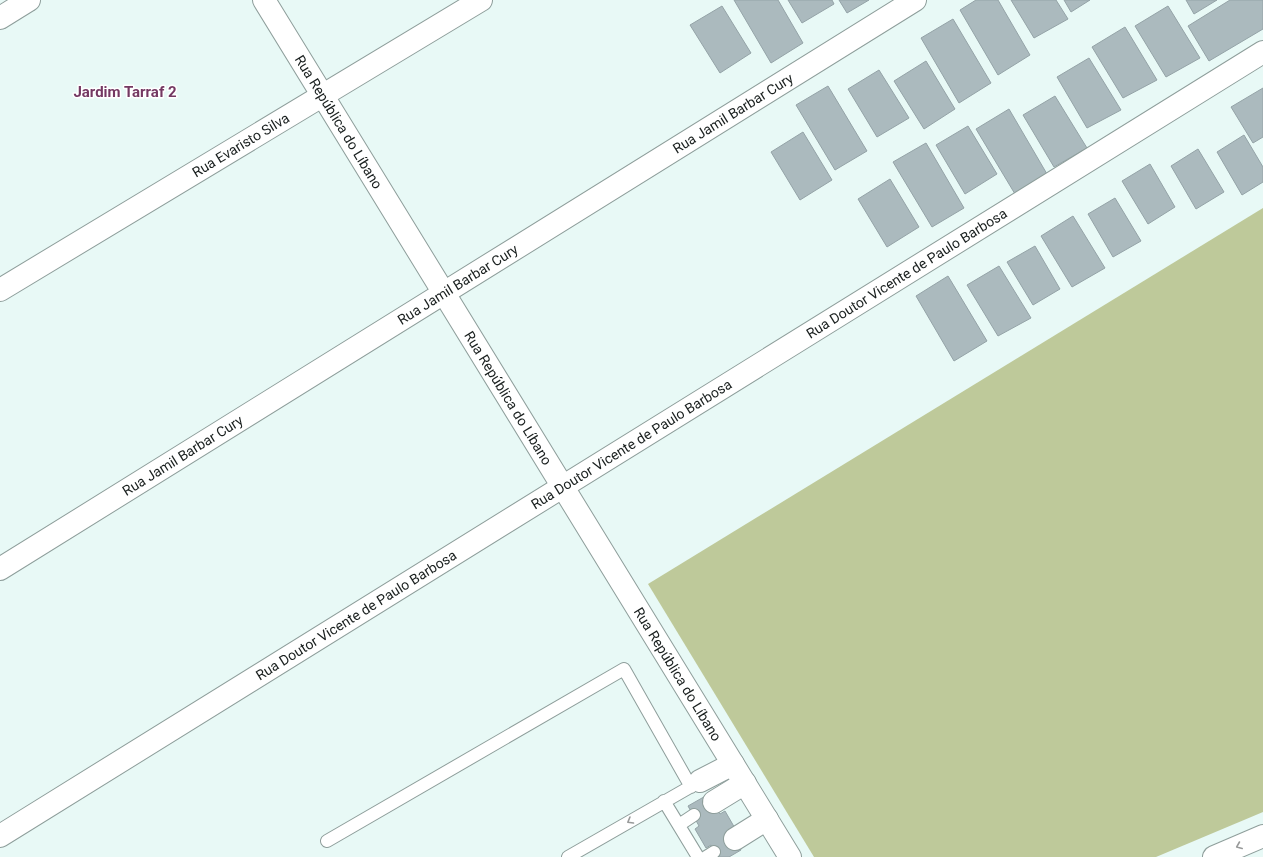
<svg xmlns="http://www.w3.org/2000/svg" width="1263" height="857" font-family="Roboto,sans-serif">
<rect width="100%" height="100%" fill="#e8f9f6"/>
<path fill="#bec99a" d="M1263,208v604l-107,45h-342l-166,-273z"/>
<path fill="#abbabe" stroke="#94a3a7" d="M734,0h44l25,43 -32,20z
M788,0h44l2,4 -32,19z
M839,0h30l-22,13z
M976,0h22l32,55 -32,20 -38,-65z
M1011,0h45l12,19 -34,19z
M1064,0h26l-19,12z
M1186,0h31l-23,14z
M1230,0h33v29l-54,32 -21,-35z
M722,6l29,47 -31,20 -30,-48z
M1168,6l32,52 -34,19 -31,-51z
M953,19l38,64 -32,20 -38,-65z
M1125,27l32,53 -34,18 -31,-51z
M1089,58l32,52 -34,18 -30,-51z
M926,61l29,48 -31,20 -30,-48z
M879,70l30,48 -32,19 -29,-48z
M828,86l39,65 -32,19 -39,-65z
M1263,88v49l-10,6 -22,-36z
M1055,96l32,52 -33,19 -31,-52z
M1009,109l38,65 -32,20 -39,-65z
M968,126l29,48 -32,20 -29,-49z
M803,132l29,48 -32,20 -29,-48z
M1244,135l19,32v15l-21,13 -25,-43z
M926,143l38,65 -32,19 -39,-65z
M1198,149l26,43 -28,17 -25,-43z
M1150,164l25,43 -27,17 -26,-43z
M890,179l29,48 -32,20 -29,-48z
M1115,198l26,43 -28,16 -25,-43z
M1073,216l32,52 -33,19 -31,-51z
M1035,246l25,43 -27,16 -26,-43z
M999,266l32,52 -33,18 -31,-51z
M948,276l39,65 -33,20 -38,-65z
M709,794l11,20 5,-3 11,19 -5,3 10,17 -12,7h-12l-6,-12 -5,3 -11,-19 4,-3 -11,-20z"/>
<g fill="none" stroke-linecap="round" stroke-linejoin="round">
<defs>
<path id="service" d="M664,801l34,56
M679,825l15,-10
M327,841l297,-172 67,118
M568,857l129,-74
M706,857l8,-5"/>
<g id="minor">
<path id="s1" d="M264,0l526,857"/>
<path d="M0,18l29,-18"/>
<path id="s2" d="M0,290l481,-290"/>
<path id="s3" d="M0,569l915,-569"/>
<path d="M700,781l33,-17"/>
<path d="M714,802l31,-19"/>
<path id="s4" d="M0,836l1263,-784"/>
<path d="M735,839l32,-20"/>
</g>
<path id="primary" d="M1214,857l49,-21"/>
</defs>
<use href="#service" stroke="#8e9e9b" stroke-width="14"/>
<use href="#minor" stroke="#8e9e9b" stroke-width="24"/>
<use href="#primary" stroke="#8e9e9b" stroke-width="24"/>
<use href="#service" stroke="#fff" stroke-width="12"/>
<use href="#minor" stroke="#fff" stroke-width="22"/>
<use href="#primary" stroke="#fff" stroke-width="22"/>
</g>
<defs><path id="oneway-chevron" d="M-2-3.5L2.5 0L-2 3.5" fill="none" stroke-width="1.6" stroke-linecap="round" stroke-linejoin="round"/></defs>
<g stroke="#989a9a">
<use href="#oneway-chevron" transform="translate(630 821) rotate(150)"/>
<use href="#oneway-chevron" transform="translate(1239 846) rotate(157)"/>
</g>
<g text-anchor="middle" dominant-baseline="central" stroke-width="3" stroke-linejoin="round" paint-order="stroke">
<g font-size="14" fill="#191f1e" stroke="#fff">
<text stroke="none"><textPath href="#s3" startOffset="863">Rua Jamil Barbar Cury</textPath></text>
<text stroke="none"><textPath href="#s1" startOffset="143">Rua República do Líbano</textPath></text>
<text stroke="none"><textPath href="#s2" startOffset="281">Rua Evaristo Silva</textPath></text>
<text stroke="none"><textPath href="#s4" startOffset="1067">Rua Doutor Vicente de Paulo Barbosa</textPath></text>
<text stroke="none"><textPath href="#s3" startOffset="539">Rua Jamil Barbar Cury</textPath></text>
<text stroke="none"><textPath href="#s1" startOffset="467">Rua República do Líbano</textPath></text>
<text stroke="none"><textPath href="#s4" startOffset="743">Rua Doutor Vicente de Paulo Barbosa</textPath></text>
<text stroke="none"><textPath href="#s3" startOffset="215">Rua Jamil Barbar Cury</textPath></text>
<text stroke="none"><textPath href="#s4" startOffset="419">Rua Doutor Vicente de Paulo Barbosa</textPath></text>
<text stroke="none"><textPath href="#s1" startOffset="791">Rua República do Líbano</textPath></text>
</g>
<g font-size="15" font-weight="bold" fill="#743862" stroke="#fff">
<text x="125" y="92">Jardim Tarraf 2</text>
</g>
</g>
</svg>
